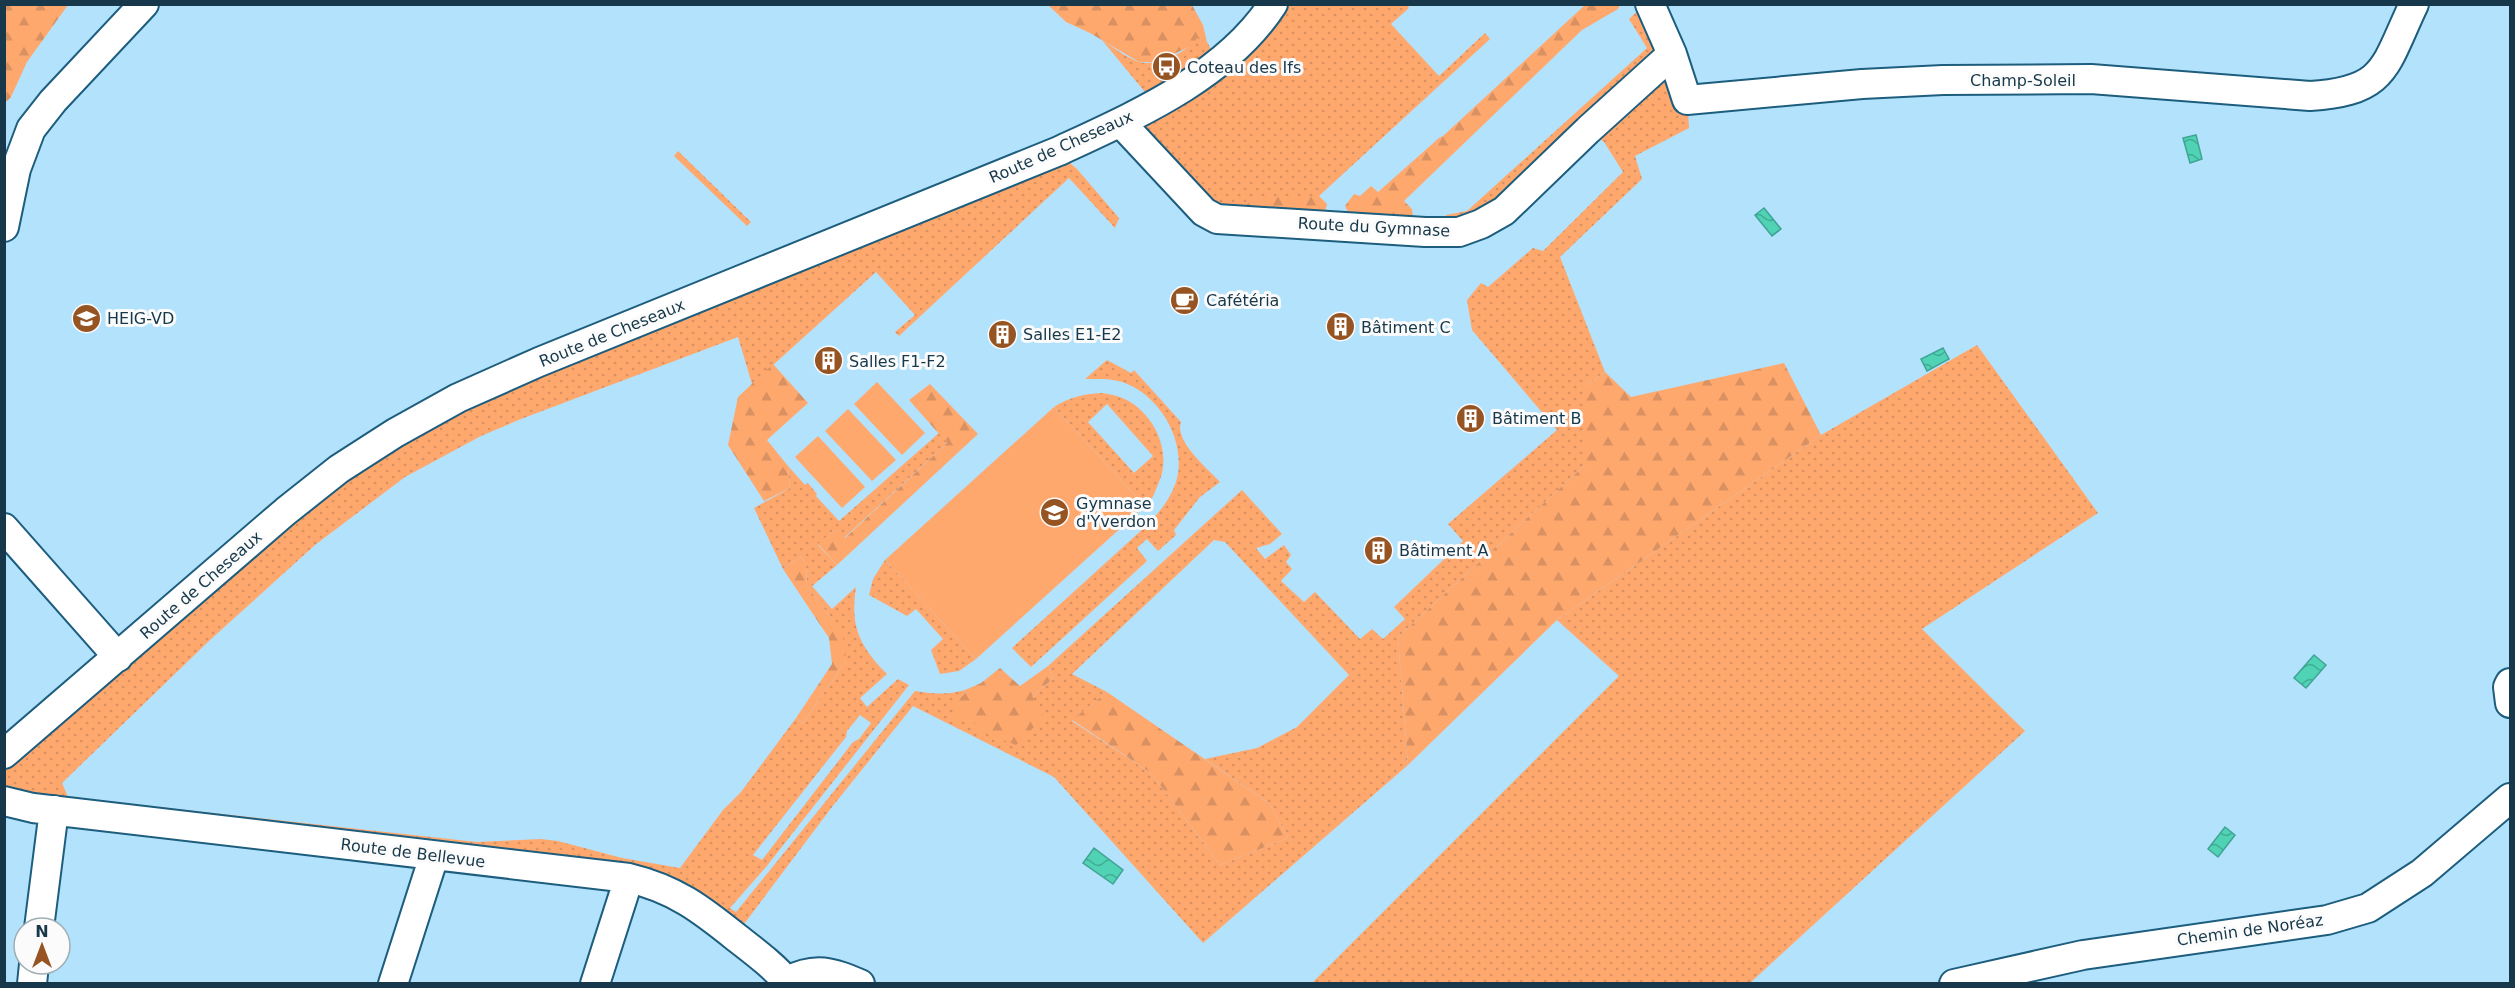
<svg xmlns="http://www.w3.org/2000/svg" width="2515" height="988" font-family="'DejaVu Sans',sans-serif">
<defs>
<pattern id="grass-dots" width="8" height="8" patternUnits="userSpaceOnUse" patternTransform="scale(1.5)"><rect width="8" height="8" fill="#ffa86e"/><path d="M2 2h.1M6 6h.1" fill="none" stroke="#da9161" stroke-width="1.8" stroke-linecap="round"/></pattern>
<pattern id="forest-firs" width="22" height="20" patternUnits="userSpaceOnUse" patternTransform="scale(1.5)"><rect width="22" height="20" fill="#ffa86e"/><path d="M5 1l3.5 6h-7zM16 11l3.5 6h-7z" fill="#da9161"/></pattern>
<pattern id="water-waves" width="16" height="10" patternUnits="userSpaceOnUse" patternTransform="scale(1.5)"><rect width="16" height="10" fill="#50d3b4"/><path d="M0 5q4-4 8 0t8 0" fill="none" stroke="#41ac94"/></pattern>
</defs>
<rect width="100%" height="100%" fill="#b3e2fd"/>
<path fill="url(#grass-dots)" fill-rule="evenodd" d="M1273,5h134l2,3 -18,16 48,52 46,-43 5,6 -171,157h-63l-5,25 -34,-2 -82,-83 19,-33 -52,-63c11,7 25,18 37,22 17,5 50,-10 58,-25l10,5 5,9z
M1644,5l44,108 1,15 -54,28 7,23 -82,78 45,115 -20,14v79l-187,172 10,128 -205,178 -149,-166 -141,-71 -81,101 -97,129 -52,-39 -678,-96v-48l362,-303 695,-294 15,13 42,49 -4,10 -46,-50 -170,158 -4,-4 20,-17 -39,-43 -124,112 -14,-47 -217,82 -40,17 -76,41 -90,68 -106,96 -147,142 6,14 409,45 64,-3 17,2 64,17 58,10 43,-58 18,-18 55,-74 7,5 43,-62 -14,-42 -25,-33 -1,-22 -5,-7 -18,12 -29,-61 36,-20 -2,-22 17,19 3,-2 9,11 -1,2 23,25 100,-88 8,10 -103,95 -10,-8 -16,15 19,20 -25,21 20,23 24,-22c-6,39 3,59 31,87l-27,24 7,9 31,-28 11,6 -143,182 -36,41 6,4 179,-221c17,3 33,4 50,-1l-1,5 68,1 21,-17 -5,-13 194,-176 40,44 -12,10 -14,4 9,11 19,-14 7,10 -5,7 6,7 -11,12 23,21 11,-10 45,47 12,-10 11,10 22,-20 -11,-12 69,-66 -15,-17 109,-94 -85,-100 -5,-30 14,-17 7,4 45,-39 10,3 80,-79 -19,-30 -16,-12 -107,94 -36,-5 1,-4 21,-4 180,-163 -18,-29zM1214,540l11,2 124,133 -52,52 -40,21 -52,11 65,45 18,34 -68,27 -69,-92 -79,-52 35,-29 -35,-18zM860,715l11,8 -12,16 -6,3 -91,118 -9,-5 93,-118 1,-6z
M678,151l73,71 -4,4 -73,-70z
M1977,345l121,168 -176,116 103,102 -275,252 -439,1 308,-308 -62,-56 264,-185z
M1107,360l24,13 3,-3 47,52c-7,19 26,46 39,60l-20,15 -26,33 2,5 -18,16 -11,-12 -10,9 10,13 -116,106 -19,-19 133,-121c14,-14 25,-27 31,-45 12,-39 -16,-88 -54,-100 -12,-4 -25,-3 -37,-3z
M1102,393c6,1 13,2 18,4 32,12 53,53 39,85 -4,9 -6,18 -14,24l-91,-99c16,-10 29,-13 48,-14zM1107,404l46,52 -19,17 -46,-51z
M885,560l91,99 -17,12 -19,3 -9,-24 12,-11 -27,-30 -9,7 -38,-21 4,-16z"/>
<path fill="url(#forest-firs)" d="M5,4l63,1 -41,57 -16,35 -6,6z
M1048,5h144l11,20 4,17 -10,-4 -4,7 -36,17h-18l-49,-29 -24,-11z
M1585,5h35l-2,4 -36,21 -178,171 8,8 1,8 -59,9 -9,-20 9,-12 6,2 11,-10 7,6 61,-54 4,-2z
M1256,196h63l8,8 -2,8 -74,9 -4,-17z
M1784,363l37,72 -264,185 -149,145 -10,-128 187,-172v-79l20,-14 26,25z
M773,364l35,39 -41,37 21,26 2,22 -26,13 -36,-56 10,-48z
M930,384l48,50 -141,131 -19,-21 16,-14 11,8 102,-95 -38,-43z
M801,557l5,7 1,22 25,33 13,23 1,19 -43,62 -7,-5 36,-54 -3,-26 -46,-69z
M1048,666l5,13 -21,17 12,21 -28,28 -36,-14 -7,-10h-18l-3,-18 12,-8 1,-5 16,-7 19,-15 20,18z
M1107,692l163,112 18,34 -68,27 -69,-92 -79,-53z"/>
<path fill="#ffa86e" d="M877,382l48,51 -23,22 -48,-51z
M1054,407l91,99 -169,153 -91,-99z
M848,409l48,51 -24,21 -47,-50z
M818,436l47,51 -23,21 -47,-51z"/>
<path fill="url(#water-waves)" stroke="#3fa494" stroke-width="1.5" d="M2196,135l6,24 -12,4 -7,-25z
M1764,208l17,21 -9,7 -17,-21z
M1943,348l6,11 -22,12 -6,-12z
M2314,655l12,10 -20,23 -12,-10z
M2225,827l10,8 -17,22 -10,-8z
M1094,848l29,22 -10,14 -30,-21z"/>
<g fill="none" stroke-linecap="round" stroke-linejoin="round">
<defs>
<path id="minor" d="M1650,4l22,50 15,46 175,-16 81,-4 148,-1 219,17c77,-5 74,-29 104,-92
M1121,123l83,89 13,7 208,13h34l22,-8 23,-13 84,-81 84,-76
M4,227l12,-58 15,-40 22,-28 91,-97
M4,528l114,129
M2510,683l-2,4 2,16
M4,754l282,-243 53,-42 56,-36 63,-35 81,-36 520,-211c75,-35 167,-74 214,-147
M4,801l29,7 596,70c46,11 72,31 108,60 18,14 37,28 52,46
M39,928l15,-118
M787,981c29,-15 44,-9 73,3
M32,984l2,-20
M393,984l41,-128
M595,984l34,-106
M1954,984l129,-29 244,-35 41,-12 54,-35 88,-75"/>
</defs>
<use href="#minor" stroke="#1d5d7d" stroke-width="32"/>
<use href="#minor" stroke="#fff" stroke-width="28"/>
</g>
<defs>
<symbol id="bus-disc" viewBox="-11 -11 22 22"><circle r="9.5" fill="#965422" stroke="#fbfbfb"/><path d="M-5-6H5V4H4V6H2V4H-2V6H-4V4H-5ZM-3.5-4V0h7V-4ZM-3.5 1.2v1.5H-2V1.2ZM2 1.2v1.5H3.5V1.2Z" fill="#fff"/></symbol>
<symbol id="cafe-disc" viewBox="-11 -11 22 22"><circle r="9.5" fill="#965422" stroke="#fbfbfb"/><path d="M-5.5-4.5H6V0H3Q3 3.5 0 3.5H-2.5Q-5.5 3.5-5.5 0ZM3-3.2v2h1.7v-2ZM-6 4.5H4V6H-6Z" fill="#fff"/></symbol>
<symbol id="university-disc" viewBox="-11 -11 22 22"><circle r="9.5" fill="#965422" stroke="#fbfbfb"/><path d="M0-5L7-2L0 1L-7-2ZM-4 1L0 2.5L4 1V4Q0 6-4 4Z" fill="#fff"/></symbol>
<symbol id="building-disc" viewBox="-11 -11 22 22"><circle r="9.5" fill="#965422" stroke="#fbfbfb"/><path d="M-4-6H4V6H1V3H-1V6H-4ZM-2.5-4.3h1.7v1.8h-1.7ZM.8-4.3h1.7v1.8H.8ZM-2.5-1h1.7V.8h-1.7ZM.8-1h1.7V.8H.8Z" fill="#fff"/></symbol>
<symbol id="school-disc" viewBox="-11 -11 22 22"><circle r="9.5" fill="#965422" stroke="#fbfbfb"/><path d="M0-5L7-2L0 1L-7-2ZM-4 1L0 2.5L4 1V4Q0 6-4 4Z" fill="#fff"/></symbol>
</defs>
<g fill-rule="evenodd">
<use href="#bus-disc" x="1150" y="50" width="33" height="33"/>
<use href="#cafe-disc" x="1168" y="284" width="33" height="33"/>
<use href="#university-disc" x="70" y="302" width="33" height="33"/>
<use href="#building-disc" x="1324" y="310" width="33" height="33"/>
<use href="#building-disc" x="986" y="318" width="33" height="33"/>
<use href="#building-disc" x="812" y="344" width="33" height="33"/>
<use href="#building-disc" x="1454" y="402" width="33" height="33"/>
<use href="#school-disc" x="1038" y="496" width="33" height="33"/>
<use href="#building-disc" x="1362" y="534" width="33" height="33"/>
</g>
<g text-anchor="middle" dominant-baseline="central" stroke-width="6" stroke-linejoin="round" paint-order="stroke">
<g font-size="16" fill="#16384a" stroke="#fbfbfb" text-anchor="start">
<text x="1187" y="67">Coteau des Ifs</text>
<text x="1206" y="300">Cafétéria</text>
<text x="107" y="318">HEIG-VD</text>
<text x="1361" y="327">Bâtiment C</text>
<text x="1023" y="334">Salles E1-E2</text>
<text x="849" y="361">Salles F1-F2</text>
<text x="1492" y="418">Bâtiment B</text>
<text x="1076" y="503">Gymnase<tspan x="1076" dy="18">d'Yverdon</tspan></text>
<text x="1399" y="550">Bâtiment A</text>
</g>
<g font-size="16" fill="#16384a" stroke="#fbfbfb">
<text x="2023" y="80">Champ-Soleil</text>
<text transform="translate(1061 147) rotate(-24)">Route de Cheseaux</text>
<text transform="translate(1374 227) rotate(3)">Route du Gymnase</text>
<text transform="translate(612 333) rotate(-22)">Route de Cheseaux</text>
<text transform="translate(201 585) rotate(-41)">Route de Cheseaux</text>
<text transform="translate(413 853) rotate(7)">Route de Bellevue</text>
<text transform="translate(2250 930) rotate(-8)">Chemin de Noréaz</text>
</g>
</g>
<rect width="2515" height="988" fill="none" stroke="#16384a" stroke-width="12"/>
<g transform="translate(42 946)"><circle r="28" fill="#fbfbfb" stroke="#9fadb4" stroke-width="1.5"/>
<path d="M0-4.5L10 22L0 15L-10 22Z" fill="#965422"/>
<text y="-9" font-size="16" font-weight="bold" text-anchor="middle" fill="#16384a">N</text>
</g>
</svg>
